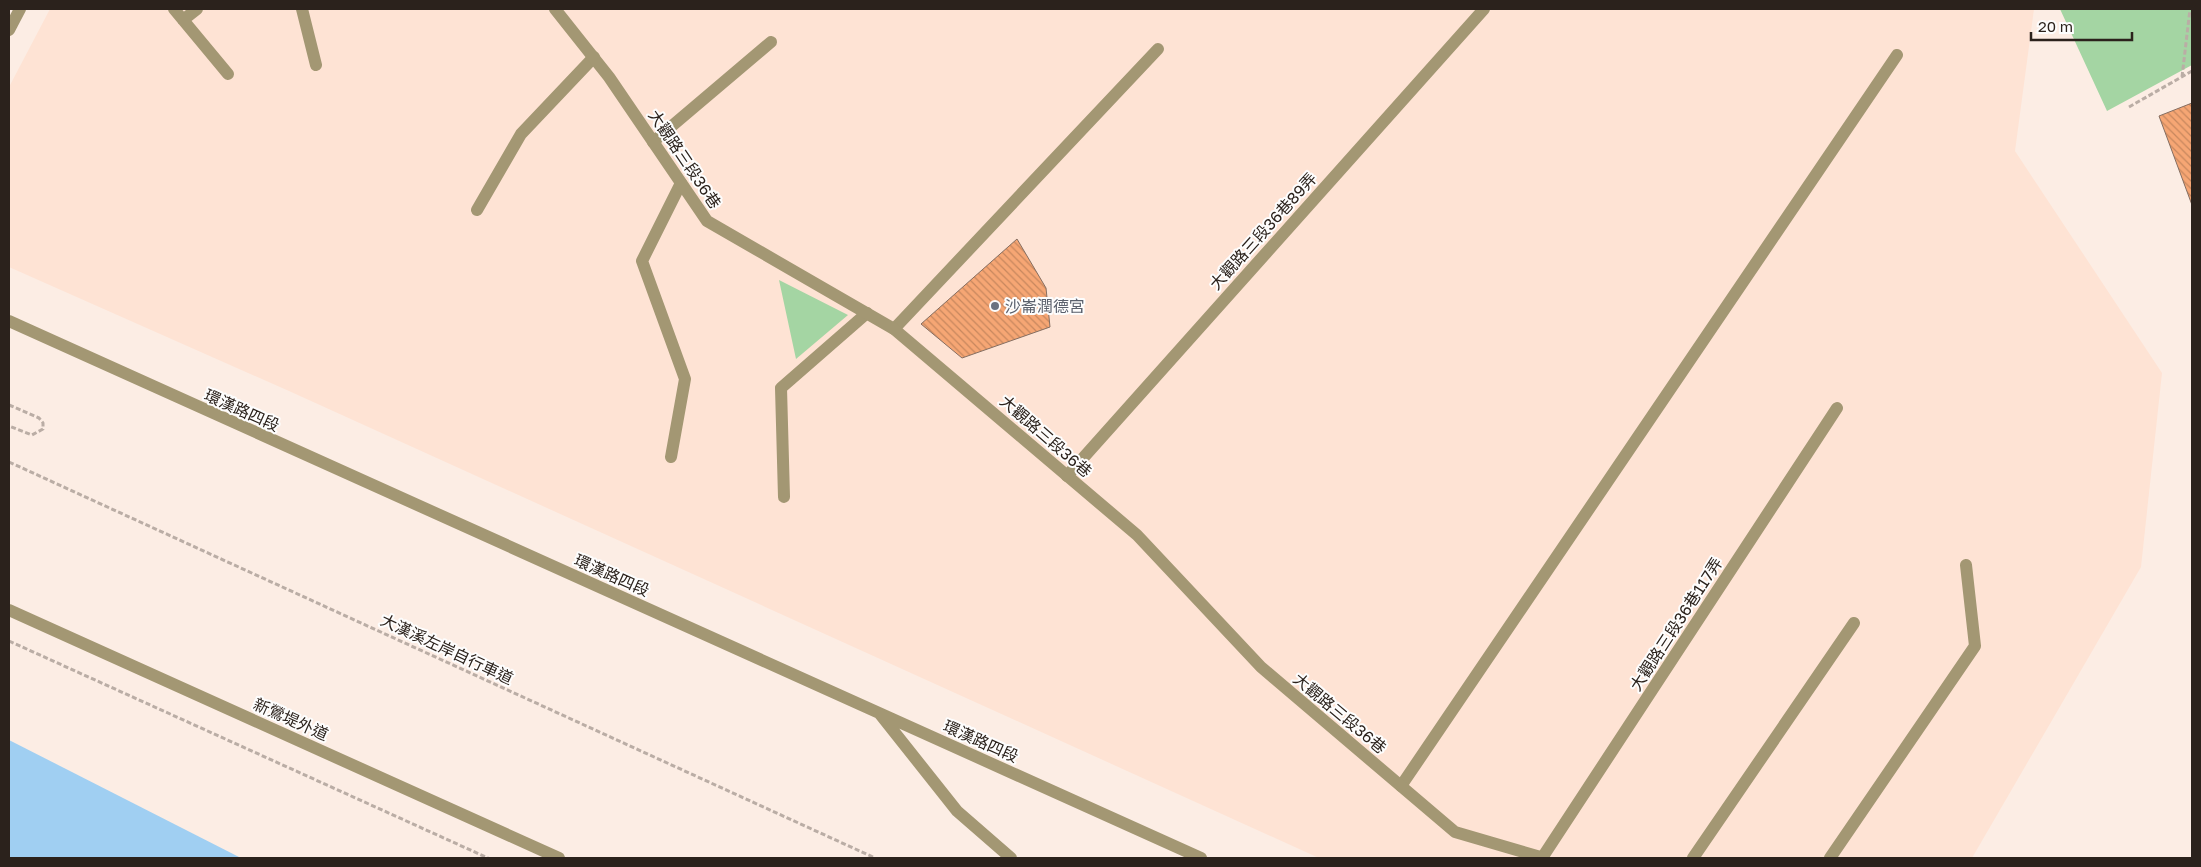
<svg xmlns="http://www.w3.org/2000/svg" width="2201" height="867" font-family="'Golos Text','Noto Sans TC',sans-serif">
<defs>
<pattern id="building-back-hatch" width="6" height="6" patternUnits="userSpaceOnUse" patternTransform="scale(1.25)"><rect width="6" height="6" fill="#f6a674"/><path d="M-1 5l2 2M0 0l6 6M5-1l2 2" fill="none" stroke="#c7875e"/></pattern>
</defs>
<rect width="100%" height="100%" fill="#fcede4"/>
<path fill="#fee3d4" d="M50,9h1984l-19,142 147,222 -21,194 -169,291h-653l-1030,-467 -280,-124v-180z"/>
<path fill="#a4d5a3" d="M2060,9h132v56l-85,46z
M779,280l69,35 -52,44z"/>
<path fill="#a0cff2" d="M9,740l232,118h-232z"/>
<path fill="url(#building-back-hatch)" stroke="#856e61" d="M2192,103v102l-33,-89z
M1017,239l29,49 4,39 -88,31 -41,-34z"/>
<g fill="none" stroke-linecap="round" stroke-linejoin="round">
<path stroke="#baada5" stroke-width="3" stroke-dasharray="5 2.5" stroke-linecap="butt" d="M2182,77l8,-68
M2129,107l63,-36
M9,405l30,13 4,5v6l-11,6 -23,-9
M9,462l866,396
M9,641l479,217"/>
<path stroke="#a39773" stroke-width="12" d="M174,9l54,65
M302,9l14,56
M183,20l14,-11
M653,142l118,-100
M477,210l44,-76 73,-77
M894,329l264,-280
M671,457l14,-78 -43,-118 39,-78
M1067,476l417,-467
M784,497l-3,-109 86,-75
M1401,786l496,-731
M1542,858l295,-450
M1693,858l161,-235
M1830,858l145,-212 -9,-81"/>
<path stroke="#a39773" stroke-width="12" d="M555,9l54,68 98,144 187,108 243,206 124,132 194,165 89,26"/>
<path stroke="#a39773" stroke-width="12" d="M9,30l11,-21
M9,321l1192,537
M9,610l550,248
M880,714l77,97 54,47"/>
</g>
<circle fill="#6b7280" stroke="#fdfdfd" stroke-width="2" cx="995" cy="306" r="5"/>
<g text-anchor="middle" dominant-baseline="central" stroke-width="4" stroke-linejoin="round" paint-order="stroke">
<g font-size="16" fill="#2b221c" stroke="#fdfdfd">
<text transform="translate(685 159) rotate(56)">大觀路三段36巷</text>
<text transform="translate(1263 231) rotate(-48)">大觀路三段36巷89弄</text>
<text transform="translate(242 410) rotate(24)">環漢路四段</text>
<text transform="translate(1046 436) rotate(41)">大觀路三段36巷</text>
<text transform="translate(612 575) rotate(24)">環漢路四段</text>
<text transform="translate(1676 624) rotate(-57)">大觀路三段36巷117弄</text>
<text transform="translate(447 649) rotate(25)">大漢溪左岸自行車道</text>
<text transform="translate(1340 713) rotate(40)">大觀路三段36巷</text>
<text transform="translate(291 719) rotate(24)">新鶯堤外道</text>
<text transform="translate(981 741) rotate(24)">環漢路四段</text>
</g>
<g font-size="16" fill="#5b616d" stroke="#fdfdfd" text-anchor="start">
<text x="1005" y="306">沙崙潤德宮</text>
</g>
</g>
<rect width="2201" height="867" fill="none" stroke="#2b221c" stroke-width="20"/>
<path d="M2031 32v8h101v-8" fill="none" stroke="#2b221c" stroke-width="2.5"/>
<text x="2038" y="32" font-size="15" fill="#2b221c" stroke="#fdfdfd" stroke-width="4" paint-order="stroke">20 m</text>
</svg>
